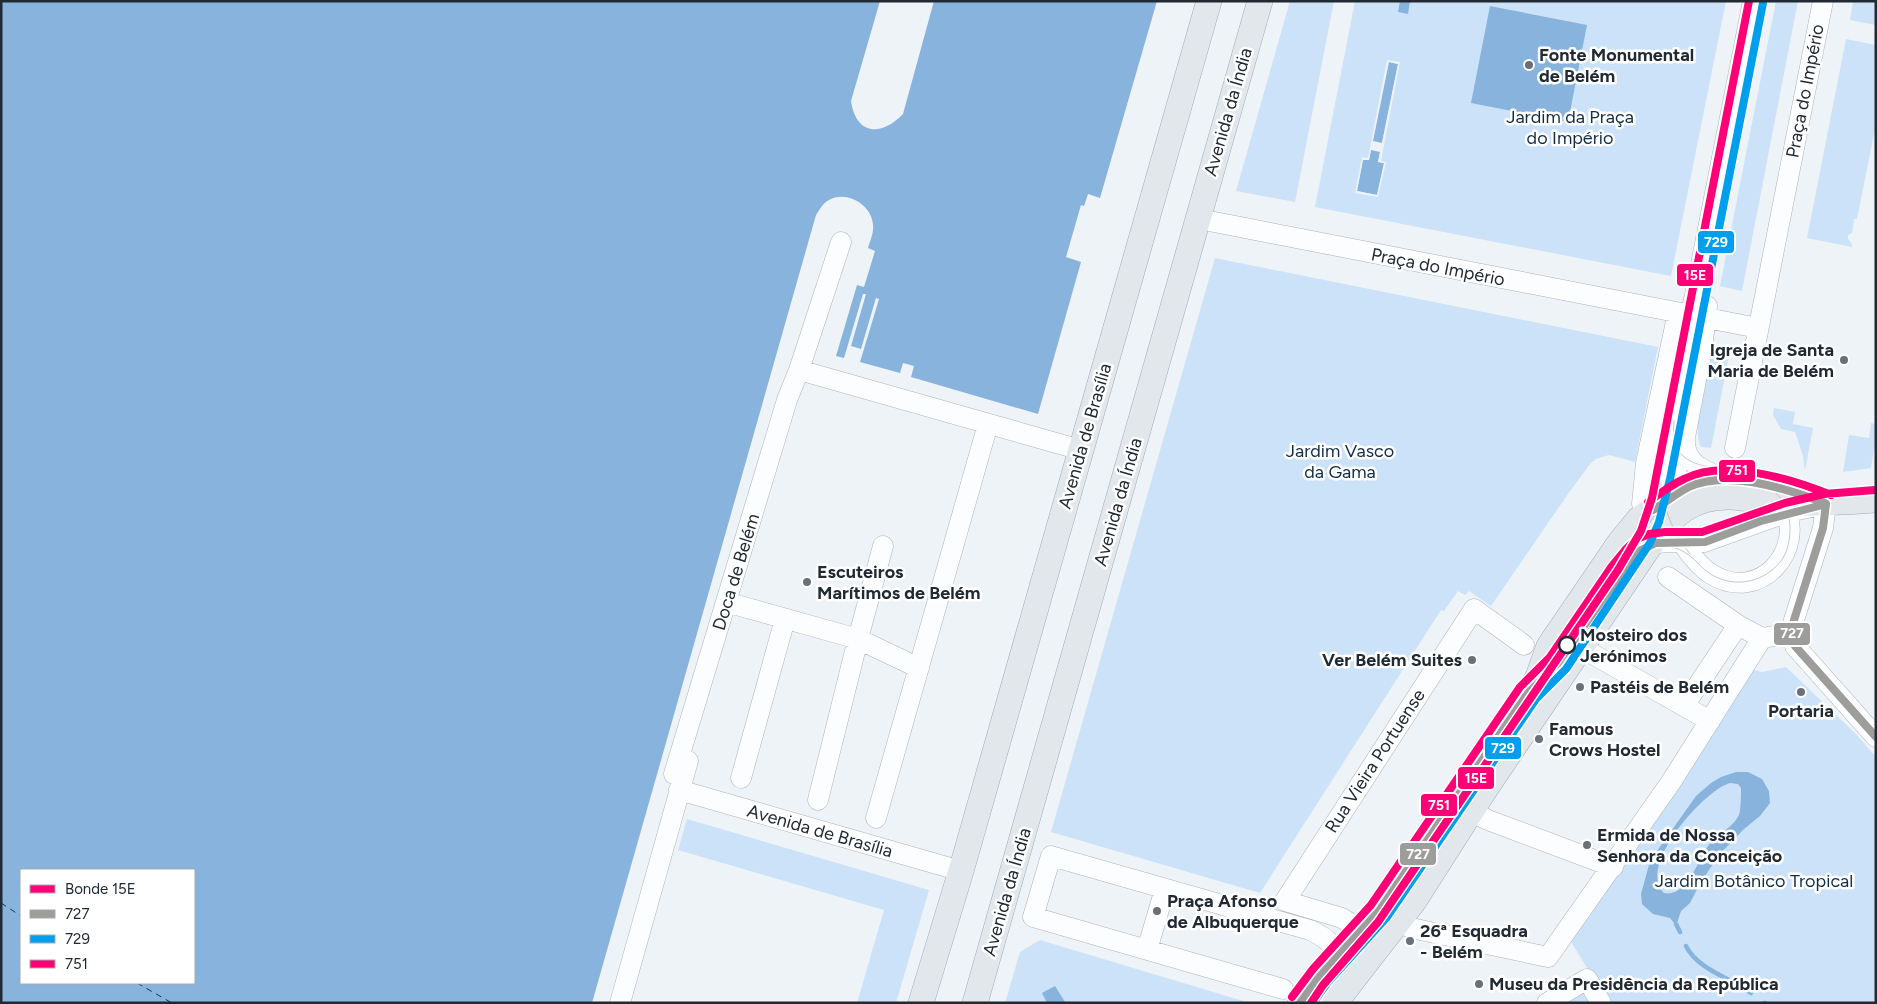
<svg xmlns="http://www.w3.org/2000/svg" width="1877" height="1004" font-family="Figtree,sans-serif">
<rect width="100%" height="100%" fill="#eef3f8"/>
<path fill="#cce2f8" d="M1290,1h44l-39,201 -59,-11z
M1355,1h371l-55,275 -356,-69z
M1776,1h22l-56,290 -22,-5z
M1853,1h23v24l-26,-5z
M1846,39l30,6v79l-19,95h-3l-2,14 -4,2v4l4,5v3l-45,-9z
M1215,258l443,89 -23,115 -26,-7 -13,4 -6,5 -22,30 -77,112 -22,-15 -4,4 -7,-4 -14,20 -3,-1 -181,283 -209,-61z
M1712,356l16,4 -17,88 -10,-1c-10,-19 6,-70 11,-91z
M1774,408l21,4 -2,12 20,4 -8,43 -2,-15 -8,-24 -14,-3 -8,-14z
M1871,423l5,1v15l-5,29 -28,4 6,-37 20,3z
M1786,667l71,68 19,22v246h-267l-41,-66 183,-268 11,3z
M687,819l242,71 -33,113h-39l27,-93 -206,-60z
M1040,940l210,63h-245l15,-51z
M1586,984l11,19h-43z"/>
<path fill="#87b3dd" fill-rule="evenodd" d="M1,1h879l-29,100c5,34 30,36 52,13l31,-113h223l-57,197 -12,-4 -4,12 -3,-1 -15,52 15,5 -43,152 -127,-37 3,-11 -11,-3 -3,10 -40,-11 19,-63 -3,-1 -15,51 -10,-3 15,-52h-3l-19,64 -8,-2 21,-71 7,2 11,-36 -7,-3c2,-7 6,-15 5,-23 -1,-20 -26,-35 -44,-25 -6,3 -9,9 -13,15l-224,788h-591zM194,870v113h-173v-113z
M1400,1h10l-2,13 -10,-2z
M1490,6l97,19 -19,97 -97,-19z
M1388,62l10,2 -20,98 6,1 -7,32 -20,-4 6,-32 6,1z
M1736,772h12l14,7 7,12 1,12 -10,13 -16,13 -25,26 -18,27 -11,21 -9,8 -4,12 -2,1 -5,-6 -17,-4 -11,-10 -1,-10 9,-33 46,-65 15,-13 10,-6zM1730,783l8,1 3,4c0,5 0,22 -2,27 -6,12 -19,18 -28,27 -12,14 -23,56 -47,51 -28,-26 40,-103 66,-110z
M1055,986l10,16 -18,1 -5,-10z"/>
<path fill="#eef3f8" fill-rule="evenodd" d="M1387,60l13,2 -19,99 5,1 -8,35 -23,-4 7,-36 6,1zM1389,62l9,2 -16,79 -9,-2zM1371,150l9,2 -2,10 6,1 -7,32 -20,-4 6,-31h6z"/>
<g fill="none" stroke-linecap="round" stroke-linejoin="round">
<path stroke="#87b3dd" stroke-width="4.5" d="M1676,924l4,8
M1686,946c12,24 45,32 65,47
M1764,1003h1"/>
<path stroke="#0b3a60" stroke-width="1" stroke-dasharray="6 5" stroke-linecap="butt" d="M1,903l20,13
M137,983l35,20"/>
<defs>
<path id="minor" d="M1199,219l559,109
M799,370l282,80
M1685,439c-2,25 22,34 43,40
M1735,448l88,-447
M1642,504l4,-41 31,-146
M1663,504l11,-25 12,-47 16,-83 5,-43
M1651,517l102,-516
M1678,536c8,13 19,29 33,38 48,30 97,-23 72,-72
M1641,548l10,-4 15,-2h38l84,-30 38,-8 -3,24 -29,92 -2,13 3,13 81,91
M1668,577l70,48 24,13 30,-5
M733,604l125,35 25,-93
M1582,648l128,73
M1684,706l54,-81
M674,774l113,-374 12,-30 42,-128
M741,778l44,-159
M679,790l282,81
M818,800l40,-161 61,29
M1470,811l18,9 125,47
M876,818l112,-394
M1399,922l12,6 137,29 123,-175 91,-144
M1357,928l-15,-10 -57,-17 189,-292 50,36
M1147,950l18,-61
M1283,989l-250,-72 18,-61 259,74c18,8 29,19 34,39
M620,1003l68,-242
M1316,1003l14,-19 46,-52
M1547,1003l40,-24 14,24"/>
<path id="major" d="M921,1003l40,-132 248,-870
M975,1003l285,-1002
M1300,1003l20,-27 59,-65 149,-218 10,-16 11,-31 71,-104 19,-23 42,-29 17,-7 30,-4 44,8
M1335,1003l79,-102 72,-113 165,-244c21,-29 42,-48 79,-47 18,1 35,5 53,6 31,1 62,-1 93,-3"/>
</defs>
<use href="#minor" stroke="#acb3b9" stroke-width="21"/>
<use href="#major" stroke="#9faab4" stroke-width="26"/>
<use href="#minor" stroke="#fcfdfe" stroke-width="20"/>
<use href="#major" stroke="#e2e7ec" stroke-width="25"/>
<path stroke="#c5c8c9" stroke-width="1" d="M1661,447c-4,42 3,73 29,107
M1628,554c9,-13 18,-26 27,-39 17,-25 27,-41 60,-44
M1627,568c17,-22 37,-30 62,-13 7,5 12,13 20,18 16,11 37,12 54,3 10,-5 19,-14 23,-24 4,-11 5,-23 3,-34 -6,-35 -45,-43 -74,-50 -11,-2 -23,-4 -32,-12 -10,-10 -10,-22 -9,-35"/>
<defs>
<path id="bus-1" d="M1826,504l-3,24 -29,92 -2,13 3,13 81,91
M1653,510c12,-7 24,-17 36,-23 38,-18 99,2 136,16
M1300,1003l20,-27 59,-65 149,-218 30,-30 75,-107 8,-6 15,-7 49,-1 56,-21 65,-17"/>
<path id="bus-2" d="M1313,1003l15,-21 59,-65 149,-218 30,-30 84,-126 9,-21 11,-43 93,-476"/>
<path id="bus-3" d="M1648,502c11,-8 23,-17 36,-23 40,-21 107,0 147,16
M1292,997l21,-28 58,-64 149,-218 30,-30 62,-91 14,-17 11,-10 12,-5 16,-2h37l83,-29 39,-9 51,-4"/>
</defs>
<use href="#bus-1" stroke="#fff" stroke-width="11"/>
<use href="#bus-2" stroke="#fff" stroke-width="11"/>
<use href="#bus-3" stroke="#fff" stroke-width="11"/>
<use href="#bus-1" stroke="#9d9d9c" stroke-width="8"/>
<use href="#bus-2" stroke="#009fee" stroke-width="8"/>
<use href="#bus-3" stroke="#f07" stroke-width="8"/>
<defs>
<path id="tram-1" d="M1311,1003l12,-18 55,-63 240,-352 23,-39 11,-33 97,-497"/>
</defs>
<use href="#tram-1" stroke="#fff" stroke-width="11"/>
<use href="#tram-1" stroke="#f07" stroke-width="8"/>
</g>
<g fill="#697078" stroke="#fff" stroke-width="2">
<circle cx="1529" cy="65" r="5"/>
<circle cx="1844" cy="360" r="5"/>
<circle cx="807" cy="582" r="5"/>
<circle cx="1472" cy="660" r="5"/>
<circle cx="1580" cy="687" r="5"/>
<circle cx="1801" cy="692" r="5"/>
<circle cx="1539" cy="739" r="5"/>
<circle cx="1587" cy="845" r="5"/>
<circle cx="1157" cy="911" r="5"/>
<circle cx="1410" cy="941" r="5"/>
<circle cx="1479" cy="984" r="5"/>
</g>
<circle fill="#fff" stroke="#212a33" stroke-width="2.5" cx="1567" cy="645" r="8"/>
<g text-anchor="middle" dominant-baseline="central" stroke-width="5" stroke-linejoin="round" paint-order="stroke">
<g font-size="18" font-weight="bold" fill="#212a33" stroke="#fff" text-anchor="start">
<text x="1539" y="55">Fonte Monumental<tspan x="1539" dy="21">de Belém</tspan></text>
<text x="1834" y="350" text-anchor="end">Igreja de Santa<tspan x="1834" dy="21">Maria de Belém</tspan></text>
<text x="817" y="572">Escuteiros<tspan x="817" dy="21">Marítimos de Belém</tspan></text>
<text x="1462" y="660" text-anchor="end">Ver Belém Suites</text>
<text x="1590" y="687">Pastéis de Belém</text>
<text x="1801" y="711" text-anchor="middle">Portaria</text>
<text x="1549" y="729">Famous<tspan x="1549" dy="21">Crows Hostel</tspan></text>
<text x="1597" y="835">Ermida de Nossa<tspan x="1597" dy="21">Senhora da Conceição</tspan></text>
<text x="1167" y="901">Praça Afonso<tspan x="1167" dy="21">de Albuquerque</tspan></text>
<text x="1420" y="931">26ª Esquadra<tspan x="1420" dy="21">- Belém</tspan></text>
<text x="1489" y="984">Museu da Presidência da República</text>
</g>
<g font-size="18" fill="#212a33" stroke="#fff">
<text transform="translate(1805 91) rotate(-79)">Praça do Império</text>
<text transform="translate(1228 112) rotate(-74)">Avenida da Índia</text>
<text transform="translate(1438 267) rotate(11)">Praça do Império</text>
<text transform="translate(1085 436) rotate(-74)">Avenida de Brasília</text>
<text transform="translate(1118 502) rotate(-74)">Avenida da Índia</text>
<text transform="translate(736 572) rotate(-73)">Doca de Belém</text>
<text transform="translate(1375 761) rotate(-57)">Rua Vieira Portuense</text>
<text transform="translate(820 831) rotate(16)">Avenida de Brasília</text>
<text transform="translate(1007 892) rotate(-74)">Avenida da Índia</text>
</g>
<g font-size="18" fill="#122d45" stroke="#fff">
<text x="1570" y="117">Jardim da Praça<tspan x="1570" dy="21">do Império</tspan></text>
<text x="1340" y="451">Jardim Vasco<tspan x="1340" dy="21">da Gama</tspan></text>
<text x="1754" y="881">Jardim Botânico Tropical</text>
</g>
<g font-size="18" font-weight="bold" fill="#212a33" stroke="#fff" text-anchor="start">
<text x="1580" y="635">Mosteiro dos<tspan x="1580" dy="21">Jerónimos</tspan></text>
</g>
</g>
<g stroke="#fff" stroke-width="2">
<rect x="1697" y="230" width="38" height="24" rx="5" fill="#009fee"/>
<rect x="1676" y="263" width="38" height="24" rx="5" fill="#f07"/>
<rect x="1718" y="459" width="38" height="24" rx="5" fill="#f07"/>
<rect x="1773" y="622" width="38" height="24" rx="5" fill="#9d9d9c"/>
<rect x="1484" y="736" width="38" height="24" rx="5" fill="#009fee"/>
<rect x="1457" y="766" width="38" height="24" rx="5" fill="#f07"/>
<rect x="1420" y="793" width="38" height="24" rx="5" fill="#f07"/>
<rect x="1399" y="842" width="38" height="24" rx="5" fill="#9d9d9c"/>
</g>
<g font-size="14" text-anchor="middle" font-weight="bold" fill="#fff">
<text x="1716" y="247">729</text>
<text x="1695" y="280">15E</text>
<text x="1737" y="475">751</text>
<text x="1792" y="638">727</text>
<text x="1503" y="753">729</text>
<text x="1476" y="783">15E</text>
<text x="1439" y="810">751</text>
<text x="1418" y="859">727</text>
</g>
<rect width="1877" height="1004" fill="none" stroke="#212a33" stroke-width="5"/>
<rect x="20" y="869" width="175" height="115" fill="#ffffff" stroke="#a6aaad"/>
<rect x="30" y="885" width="25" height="8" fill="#ff0077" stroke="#a6aaad"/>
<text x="65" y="894" font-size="15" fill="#212a33">Bonde 15E</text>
<rect x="30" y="910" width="25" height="8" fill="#9d9d9c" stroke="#a6aaad"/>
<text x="65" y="919" font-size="15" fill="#212a33">727</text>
<rect x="30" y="935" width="25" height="8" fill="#009fee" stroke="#a6aaad"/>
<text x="65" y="944" font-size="15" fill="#212a33">729</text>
<rect x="30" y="960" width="25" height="8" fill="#ff0077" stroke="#a6aaad"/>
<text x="65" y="969" font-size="15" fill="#212a33">751</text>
</svg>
